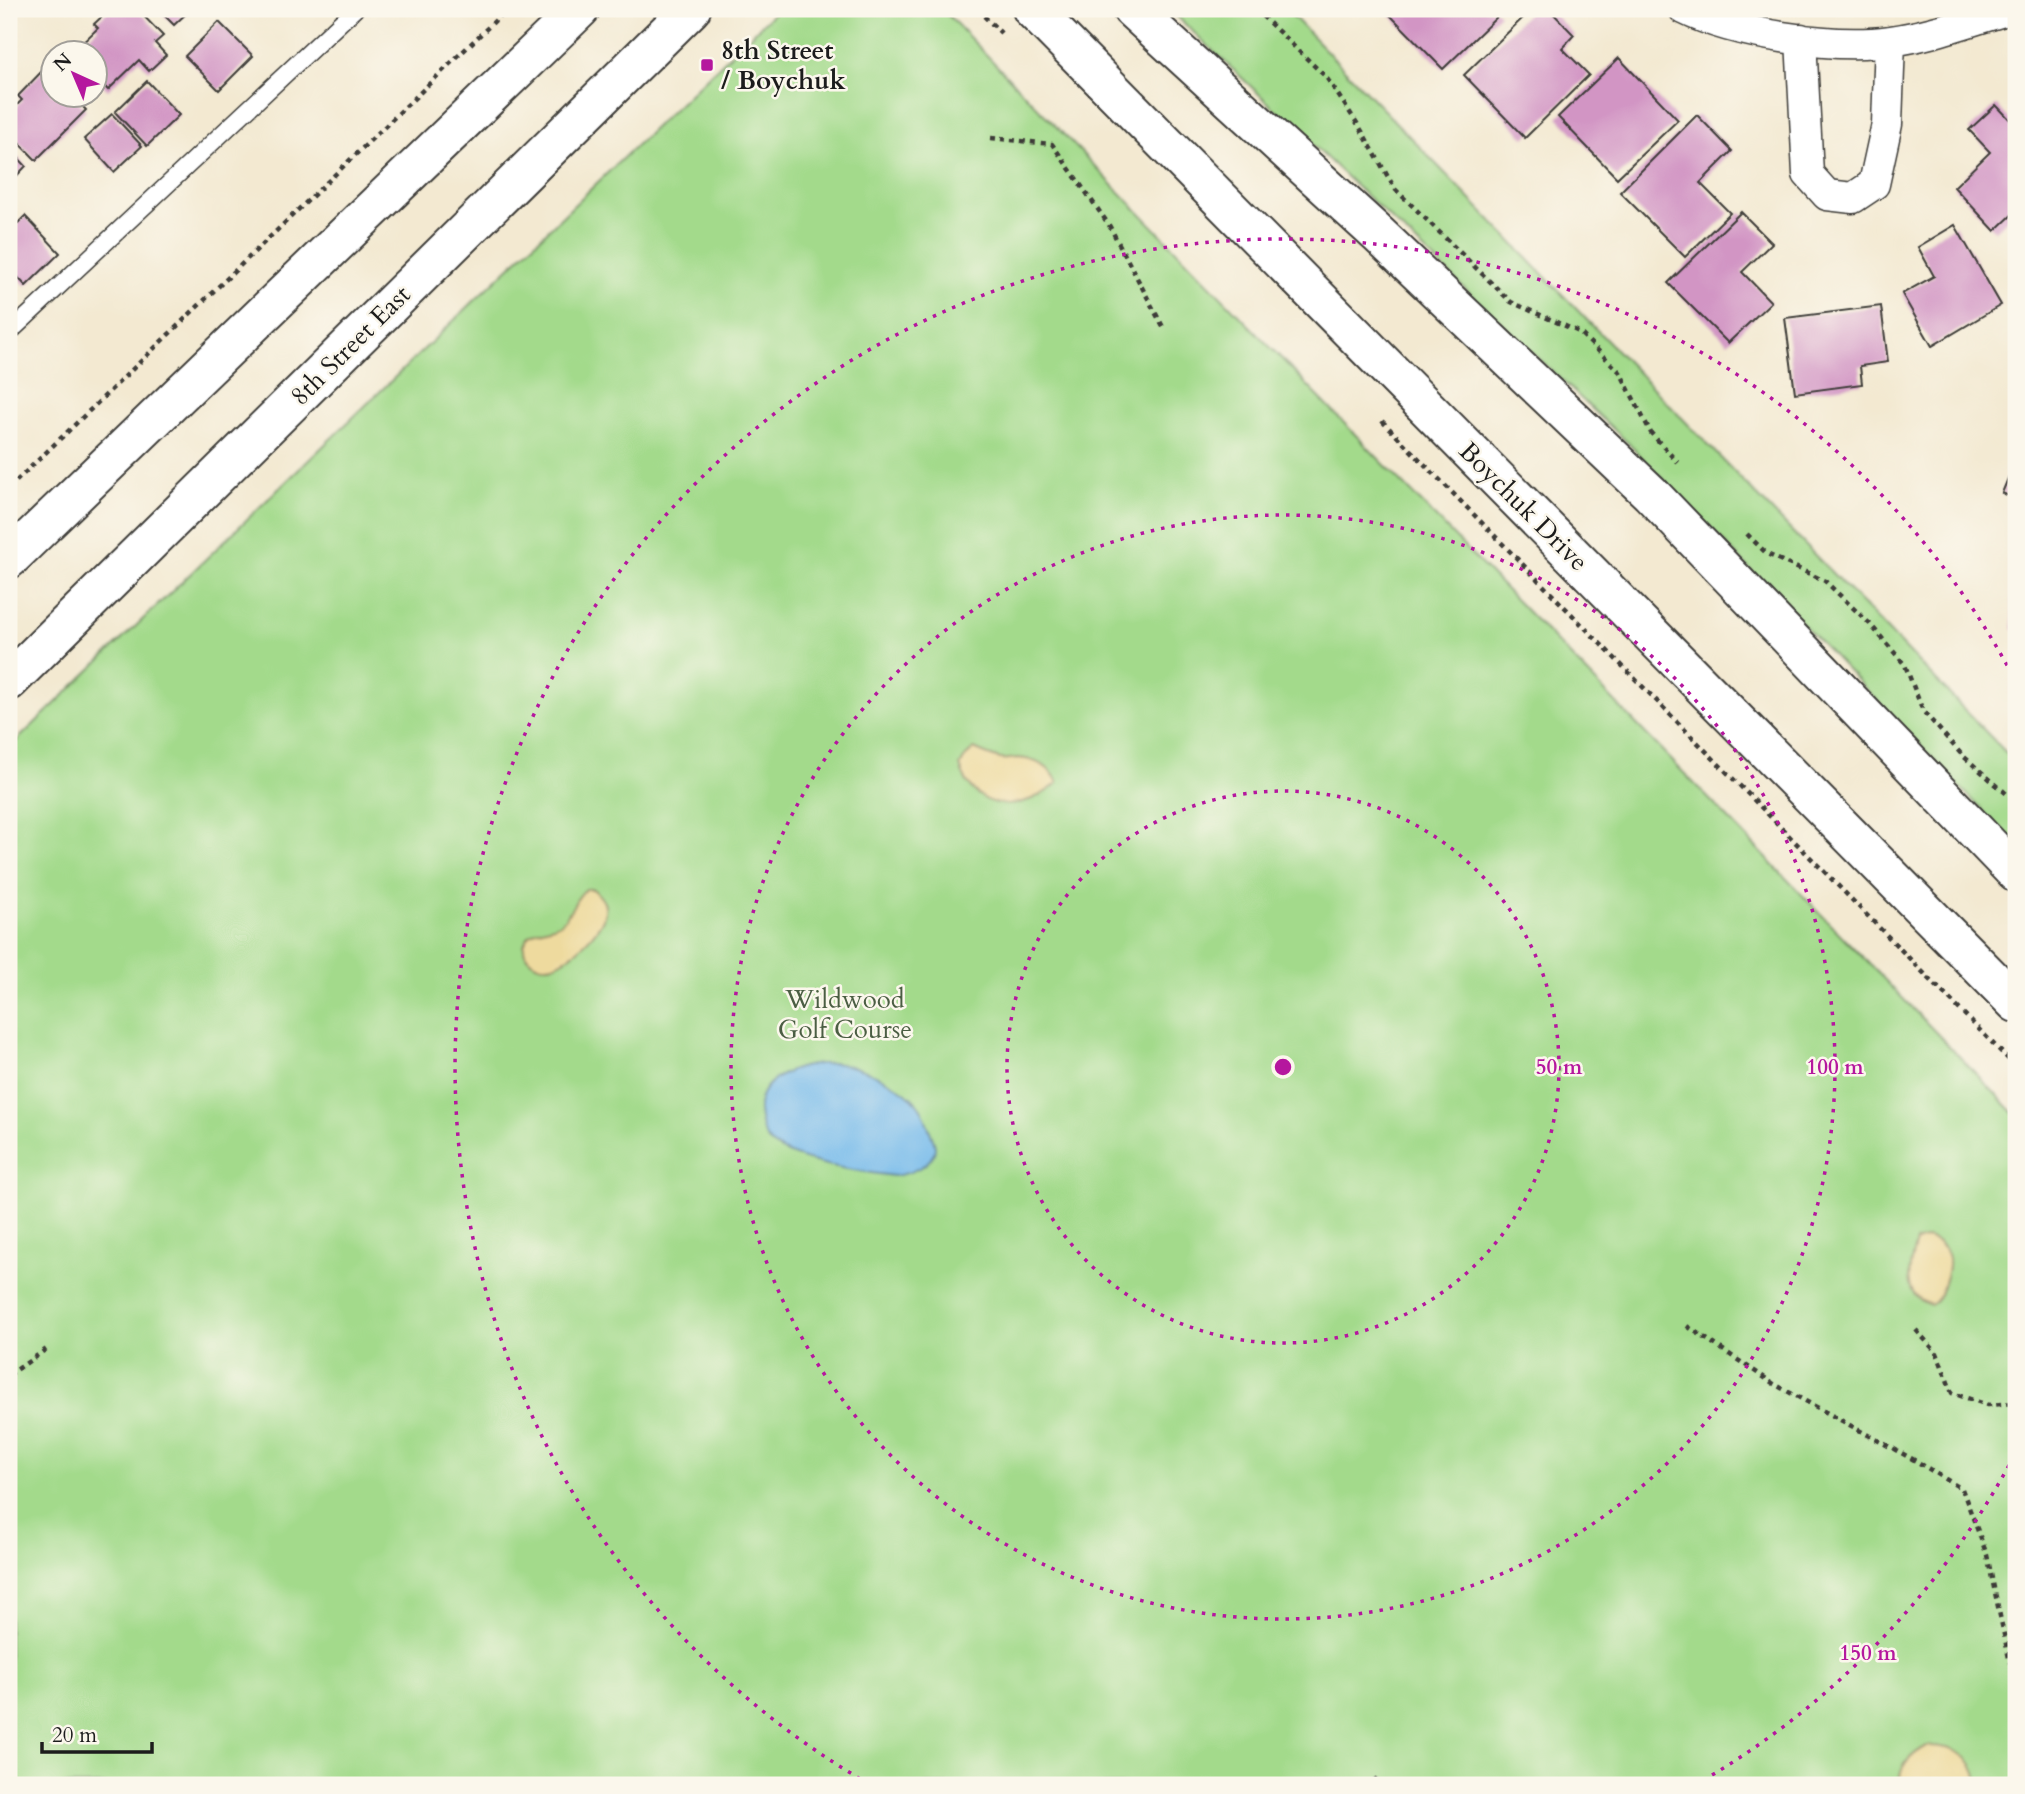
<svg xmlns="http://www.w3.org/2000/svg" width="2025" height="1794" viewBox="0 0 2025 1794" font-family="Cardo,serif">
  <rect width="100%" height="100%" fill="#fbf7ec"/>
  <filter id="ink" filterUnits="userSpaceOnUse"><feTurbulence type="fractalNoise" baseFrequency=".0143" numOctaves="2"/><feDisplacementMap in="SourceGraphic" scale="14" xChannelSelector="R" yChannelSelector="G"/><feConvolveMatrix kernelMatrix="1 2 1 2 8 2 1 2 1" color-interpolation-filters="sRGB"/></filter>
  <filter id="wash" filterUnits="userSpaceOnUse"><feTurbulence type="fractalNoise" baseFrequency=".00686" numOctaves="4" result="noise"/><feDisplacementMap in="SourceGraphic" scale="28" xChannelSelector="R" yChannelSelector="G"/><feGaussianBlur stdDeviation="1.57" result="paint"/><feColorMatrix in="noise" values="0 0 0 0 0 0 0 0 0 0 0 0 0 0 0 0 0 1.4 0 .05"/><feComposite in="paint" operator="in"/></filter>
  <g filter="url(#wash)">
    <rect width="100%" height="100%" fill="#f3e9d1"/>
    <path fill="#a3da8b" stroke="#607b54" stroke-width="2" d="M778 9H942L2016 1115V1785H9V748Z
      M1169 9H1286L2016 763V845L1627 442Z"/>
    <path fill="#eeda9e" stroke="#857b5d" stroke-width="2" d="M974 749C983 753 992 757 1001 759 1007 760 1012 758 1018 758 1035 759 1052 767 1058 783 1024 812 975 815 960 766L966 756Z
      M586 889H593C598 894 604 899 605 906 609 925 570 961 553 965 535 971 513 951 530 935 538 927 551 929 560 923 572 915 573 899 586 889Z
      M1927 1238C1950 1245 1952 1261 1944 1282 1941 1292 1940 1300 1931 1305 1900 1296 1909 1266 1916 1242Z
      M1927 1746C1953 1745 1978 1758 1978 1785H1905L1900 1777C1902 1762 1914 1753 1927 1746Z"/>
    <path fill="#74baeb" stroke="#486b84" stroke-width="2" d="M834 1063C862 1067 891 1079 912 1098 922 1107 924 1114 928 1126 930 1132 934 1140 935 1147 935 1165 908 1174 894 1176 863 1172 794 1163 770 1143 763 1137 762 1128 760 1119 751 1076 801 1064 834 1063Z"/>
    <g id="blocks">
      <path fill="#d295c4" d="M110 9H137L163 36 155 43 166 55 149 71 139 60 108 90 94 76V52H73L98 28 94 24Z
        M158 9H191L174 25Z
        M1392 9H1495L1500 14 1443 69 1388 13Z
        M1532 9H1549L1574 35 1562 48 1589 75 1525 138 1464 75Z
        M219 22 253 56 219 90 185 56Z
        M1619 58 1678 120 1617 178 1558 117Z
        M45 68 52 76V94H71L86 110 36 160 9 132V113L22 100 18 96Z
        M147 81 179 115 147 146 115 112Z
        M1996 105 2016 126V211L1995 231 1954 187 1990 152 1969 130Z
        M112 114 142 146 114 172 84 139Z
        M1697 115 1732 151 1700 183 1730 213 1685 257 1620 192Z
        M9 148 26 166 9 184Z
        M1741 212 1772 243 1742 272 1771 302 1728 343 1668 283Z
        M25 216 60 253 26 286 9 268V232Z
        M1955 225 2001 305 1932 346 1902 294 1934 276 1918 247Z
        M1881 306 1888 362 1860 366 1862 384 1795 393 1785 318Z
        M2016 459V499L2002 493Z
        M2016 550V630H2013L2009 551Z"/>
    </g>
  </g>
  <g filter="url(#ink)">
    <use href="#blocks" fill-opacity="0" stroke="#3c3b37" stroke-width="2"/>
    <g fill="none" stroke-linecap="round" stroke-linejoin="round">
      <g stroke="#3c3b37" stroke-width="19">
        <path id="lane" d="M9 333 355 9"/>
      </g>
      <g stroke="#3c3b37" stroke-width="33">
        <path id="street" d="M1684 9C1734 34 1833 49 1890 41 1930 36 1971 20 2010 9
          M1801 39 1808 174 1827 195 1853 198 1874 184 1887 124 1890 41"/>
      </g>
      <g stroke="#3c3b37" stroke-width="42">
        <path id="secondary" d="M1032 9 2016 1003
          M1132 9 1379 235 1650 493 2016 873
          M9 559 580 9
          M9 681 691 9"/>
      </g>
      <path stroke="#3c3b37" stroke-width="4.5" stroke-dasharray="5 5" stroke-linecap="butt" d="M977 9 1001 33
        M1255 9 1326 77 1359 126 1395 189 1511 302 1579 332 1620 372 1651 433 1678 463
        M991 138 1052 144 1109 225 1163 327
        M1382 421 2016 1067
        M9 488 507 9
        M1747 534 1767 554 1825 581 1870 624 1905 665 1923 711 1962 755 2016 802
        M1687 1326 1774 1384 1916 1461 1962 1489 1987 1555 2010 1663
        M1916 1330 1937 1353 1952 1393 1988 1405 2016 1403
        M9 1375 48 1348
        M1374 1778 1381 1785"/>
      <use href="#lane" stroke="#fff" stroke-width="16"/>
      <use href="#street" stroke="#fff" stroke-width="30"/>
      <use href="#secondary" stroke="#fff" stroke-width="38"/>
    </g>
  </g>
  <g fill="none" stroke="#b5179e" stroke-width="3.5" stroke-dasharray="3.5 7">
    <circle cx="1283" cy="1067" r="276"/>
    <circle cx="1283" cy="1067" r="552"/>
    <path d="M2014 1456A828 828 0 0 1 1697 1784M869 1784A828 828 0 1 1 2014 678"/>
  </g>
  <rect fill="#b5179e" stroke="#fbf7ec" stroke-width="2.5" x="700" y="58" width="14" height="14" rx="3.5"/>
  <g text-anchor="middle" stroke-width="5" stroke-linejoin="round" paint-order="stroke">
    <g font-size="26" font-weight="bold" fill="#1c1c1c" stroke="#fbf7ec" text-anchor="start">
      <text x="721" y="59">8th Street<tspan x="721" dy="30">/ Boychuk</tspan></text>
    </g>
    <g font-size="26" fill="#1c1c1c" stroke="#fbf7ec">
      <text transform="translate(350 345) rotate(-45)" y="9">8th Street East</text>
      <text transform="translate(1524 506) rotate(45)" y="9">Boychuk Drive</text>
    </g>
    <g font-size="26" fill="#4b5e43" stroke="#fbf7ec">
      <text x="845" y="1008">Wildwood<tspan x="845" dy="30">Golf Course</tspan></text>
    </g>
  </g>
  <circle cx="1283" cy="1067" r="10" fill="#b5179e" stroke="#fbf7ec" stroke-width="3.5"/>
  <g font-size="21" text-anchor="middle" font-weight="bold" fill="#b5179e" stroke="#fbf7ec" stroke-width="5" stroke-linejoin="round" paint-order="stroke">
    <text x="1559" y="1074">50 m</text>
    <text x="1835" y="1074">100 m</text>
    <text x="1868" y="1660">150 m</text>
  </g>
  <rect width="2025" height="1794" fill="none" stroke="#fbf7ec" stroke-width="35"/>
  <g transform="translate(74 74) rotate(316)"><circle r="33" fill="#fbf7ec" stroke="#a29f99" stroke-width="2"/>
  <path d="M0-5L12 26L0 18L-12 26Z" fill="#b5179e"/>
  <text y="-10" font-size="19" font-weight="bold" text-anchor="middle" fill="#1c1c1c">N</text>
  </g>
  <path d="M42 1742v10h110v-10" fill="none" stroke="#1c1c1c" stroke-width="3.5"/>
  <text x="52" y="1742" font-size="21" fill="#1c1c1c" stroke="#fbf7ec" stroke-width="5" paint-order="stroke">20 m</text>
</svg>
